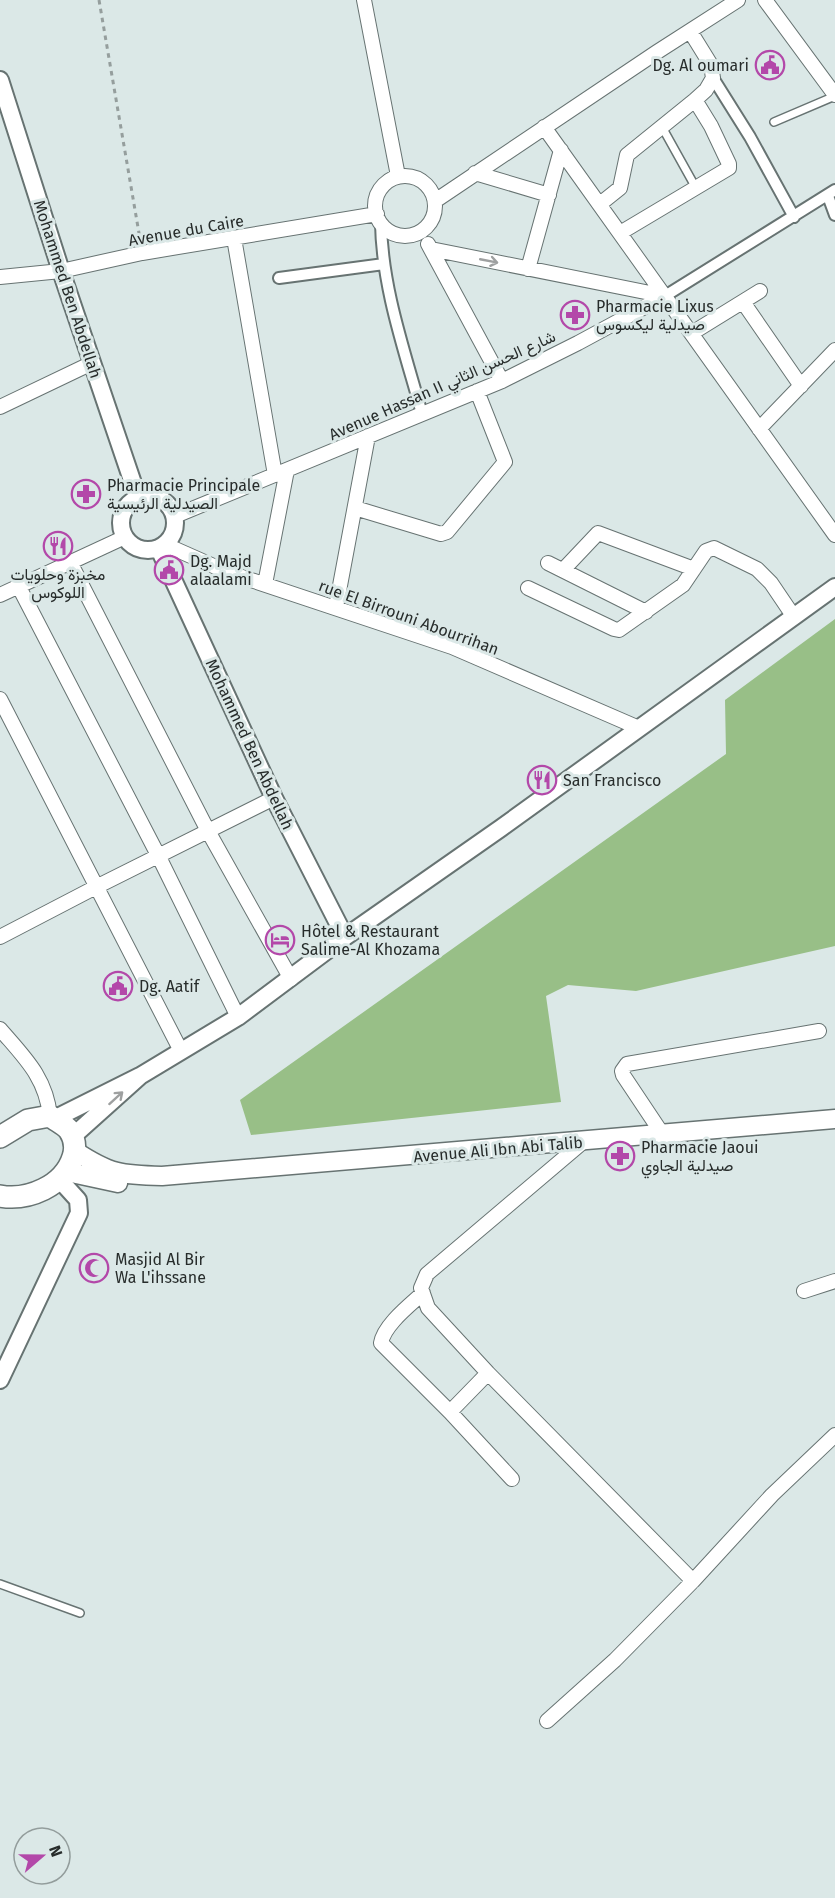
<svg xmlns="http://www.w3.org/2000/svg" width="835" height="1898" viewBox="0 0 835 1898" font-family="'Fira Sans',Vazirmatn,sans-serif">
  <rect width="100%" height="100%" fill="#dbe8e7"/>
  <path fill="#98bf87" d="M835 619V946L636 991 568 985 546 996 561 1102 251 1135 240 1100 726 754 725 700Z"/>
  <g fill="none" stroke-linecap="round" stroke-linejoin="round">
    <g stroke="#677372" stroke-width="10">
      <path id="service" d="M774 122 835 96
        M662 127 696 188
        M0 1584 80 1613"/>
    </g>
    <g stroke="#677372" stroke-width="14">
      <path id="pedestrian" d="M713 78 750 137 794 217
        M828 196 835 215
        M381 223C382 288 405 352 422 414
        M279 278 384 264
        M665 296 835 190"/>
    </g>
    <g stroke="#677372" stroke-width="16">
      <path id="minor" d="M364 0 398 176
        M765 0 835 95
        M544 127 835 535
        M475 173 549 195
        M375 206a30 30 0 1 1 60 0a30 30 0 1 1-60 0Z
        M435 201 657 52 738 0
        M600 204 620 188 627 155 695 100 706 90 713 78 711 65 690 31
        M620 233 729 168V164L711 126 695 100
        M234 238 275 475
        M428 244 502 381
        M431 249 665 296
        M528 269 561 150
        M0 277 61 271 142 253 377 214
        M743 302 801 386
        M692 333 760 291
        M0 407 92 363
        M759 429 835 350
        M355 508 441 534 447 532 505 462 477 391
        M175 516 502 381 578 343 665 296
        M166 545 227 572 452 647 639 728
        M70 562 208 831 291 979
        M548 563 646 612
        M563 570 598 533 694 569
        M265 584 287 470
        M19 587 159 857 238 1017
        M528 588 614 629 619 630 683 585 706 551 714 548 757 569 771 583 794 617
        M0 595 125 537
        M336 607 368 436
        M0 699 181 1051
        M0 937 96 887 274 798
        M0 1029C24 1057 46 1077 50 1116
        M663 1135 623 1075 622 1071 627 1064 819 1031
        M583 1142 427 1274 421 1288 428 1308 488 1373 693 1581
        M804 1291 835 1281
        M423 1293C410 1305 384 1325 381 1343L450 1412 512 1479
        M450 1412 488 1373
        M547 1721 615 1660 693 1581 772 1495 835 1435"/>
    </g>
    <g stroke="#677372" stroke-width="20">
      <path id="tertiary" d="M0 80 61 271 138 498
        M121 523a27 27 0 1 1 54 0a27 27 0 1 1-54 0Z
        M159 549 274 798 345 937
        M140 1076 238 1017 345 937 501 828 835 587
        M54 1119 140 1076 72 1137
        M0 1380 79 1213 78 1200 59 1179"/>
    </g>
    <g stroke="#677372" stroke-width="21">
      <path id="secondary" d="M75 1151C110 1174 121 1175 162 1176L835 1119
        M67 1172 118 1183"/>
    </g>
    <g stroke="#677372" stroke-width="24">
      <path id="trunk" d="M0 1137 28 1120 50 1116C56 1121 64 1124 69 1130 75 1139 76 1148 73 1157 64 1186 28 1201 0 1196"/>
    </g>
    <path stroke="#959e9d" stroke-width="3" stroke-dasharray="4.5 4.5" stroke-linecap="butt" d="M99 0 140 239"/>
    <use href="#service" stroke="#fff" stroke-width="7"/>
    <use href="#pedestrian" stroke="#fff" stroke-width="10"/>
    <use href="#minor" stroke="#fff" stroke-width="14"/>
    <use href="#tertiary" stroke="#fff" stroke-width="16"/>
    <use href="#secondary" stroke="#fff" stroke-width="18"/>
    <use href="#trunk" stroke="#fff" stroke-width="21"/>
  </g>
  <defs><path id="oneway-shaft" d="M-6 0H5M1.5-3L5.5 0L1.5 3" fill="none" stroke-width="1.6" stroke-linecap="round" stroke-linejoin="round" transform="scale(1.5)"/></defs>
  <g stroke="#9ea0a0">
    <use href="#oneway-shaft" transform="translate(489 261) rotate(11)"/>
    <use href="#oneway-shaft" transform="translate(116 1098) rotate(-42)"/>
  </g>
  <defs>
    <g id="civic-ring" transform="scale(1.5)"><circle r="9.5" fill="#dbe8e7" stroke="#b348a9" stroke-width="1.5"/><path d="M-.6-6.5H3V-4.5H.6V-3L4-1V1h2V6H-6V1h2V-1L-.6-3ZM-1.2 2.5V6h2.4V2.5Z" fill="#b348a9"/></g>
    <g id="pharmacy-ring" transform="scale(1.5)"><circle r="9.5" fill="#dbe8e7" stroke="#b348a9" stroke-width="1.5"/><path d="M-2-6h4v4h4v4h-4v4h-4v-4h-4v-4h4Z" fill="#b348a9"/></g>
    <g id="restaurant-ring" transform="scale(1.5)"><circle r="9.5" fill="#dbe8e7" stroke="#b348a9" stroke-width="1.5"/><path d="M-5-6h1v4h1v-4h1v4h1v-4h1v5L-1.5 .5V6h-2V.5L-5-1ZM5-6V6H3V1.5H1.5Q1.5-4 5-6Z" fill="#b348a9"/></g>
    <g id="hotel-ring" transform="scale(1.5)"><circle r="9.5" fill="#dbe8e7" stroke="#b348a9" stroke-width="1.5"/><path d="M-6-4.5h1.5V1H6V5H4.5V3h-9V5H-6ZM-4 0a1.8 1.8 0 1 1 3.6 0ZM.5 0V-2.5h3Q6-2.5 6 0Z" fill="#b348a9"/></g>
    <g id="mosque-ring" transform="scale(1.5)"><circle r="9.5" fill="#dbe8e7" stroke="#b348a9" stroke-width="1.5"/><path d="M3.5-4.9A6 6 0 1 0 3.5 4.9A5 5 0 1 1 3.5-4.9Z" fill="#b348a9"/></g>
  </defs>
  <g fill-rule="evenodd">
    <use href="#civic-ring" x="770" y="65"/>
    <use href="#pharmacy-ring" x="575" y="315"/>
    <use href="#pharmacy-ring" x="86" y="494"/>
    <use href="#restaurant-ring" x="58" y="546"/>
    <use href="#civic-ring" x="169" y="570"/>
    <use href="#restaurant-ring" x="542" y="780"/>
    <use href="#hotel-ring" x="280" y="940"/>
    <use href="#civic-ring" x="118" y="986"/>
    <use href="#pharmacy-ring" x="620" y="1156"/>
    <use href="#mosque-ring" x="94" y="1268"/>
  </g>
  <g text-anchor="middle" stroke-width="6" stroke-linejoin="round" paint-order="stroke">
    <g font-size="16" fill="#272c2b" stroke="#dbe8e7" text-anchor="start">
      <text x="749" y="71" text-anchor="end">Dg. Al oumari</text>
      <text x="596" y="312">Pharmacie Lixus<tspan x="596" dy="18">صيدلية ليكسوس</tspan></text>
      <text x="107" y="491">Pharmacie Principale<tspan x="107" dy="18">الصيدلية الرئيسية</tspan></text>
      <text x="190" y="567">Dg. Majd<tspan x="190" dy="18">alaalami</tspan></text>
      <text x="58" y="580" text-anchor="middle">مخبزة وحلويات<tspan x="58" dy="18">اللوكوس</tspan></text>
      <text x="563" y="786">San Francisco</text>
      <text x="301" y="937">Hôtel &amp; Restaurant<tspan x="301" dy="18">Salime-Al Khozama</tspan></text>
      <text x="139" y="992">Dg. Aatif</text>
      <text x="641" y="1153">Pharmacie Jaoui<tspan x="641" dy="18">صيدلية الجاوي</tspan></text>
      <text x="115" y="1265">Masjid Al Bir<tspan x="115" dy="18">Wa L'ihssane</tspan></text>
    </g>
    <g font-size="16" fill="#272c2b" stroke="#dbe8e7">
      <text transform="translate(186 230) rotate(-10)" y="6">Avenue du Caire</text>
      <text transform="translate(68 289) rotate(72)" y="6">Mohammed Ben Abdellah</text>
      <text transform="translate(442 385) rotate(-24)" y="6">Avenue Hassan II شارع الحسن الثاني</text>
      <text transform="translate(409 617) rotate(20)" y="6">rue El Birrouni Abourrihan</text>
      <text transform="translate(250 744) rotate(65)" y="6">Mohammed Ben Abdellah</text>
      <text transform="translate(498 1149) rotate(-5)" y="6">Avenue Ali Ibn Abi Talib</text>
    </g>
  </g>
  <g transform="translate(42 1856) rotate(70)"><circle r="28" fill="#dbe8e7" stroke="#939d9c" stroke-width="1.5"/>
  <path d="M0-4.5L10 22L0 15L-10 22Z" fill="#b348a9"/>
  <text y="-9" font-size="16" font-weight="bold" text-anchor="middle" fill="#272c2b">N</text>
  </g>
</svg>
